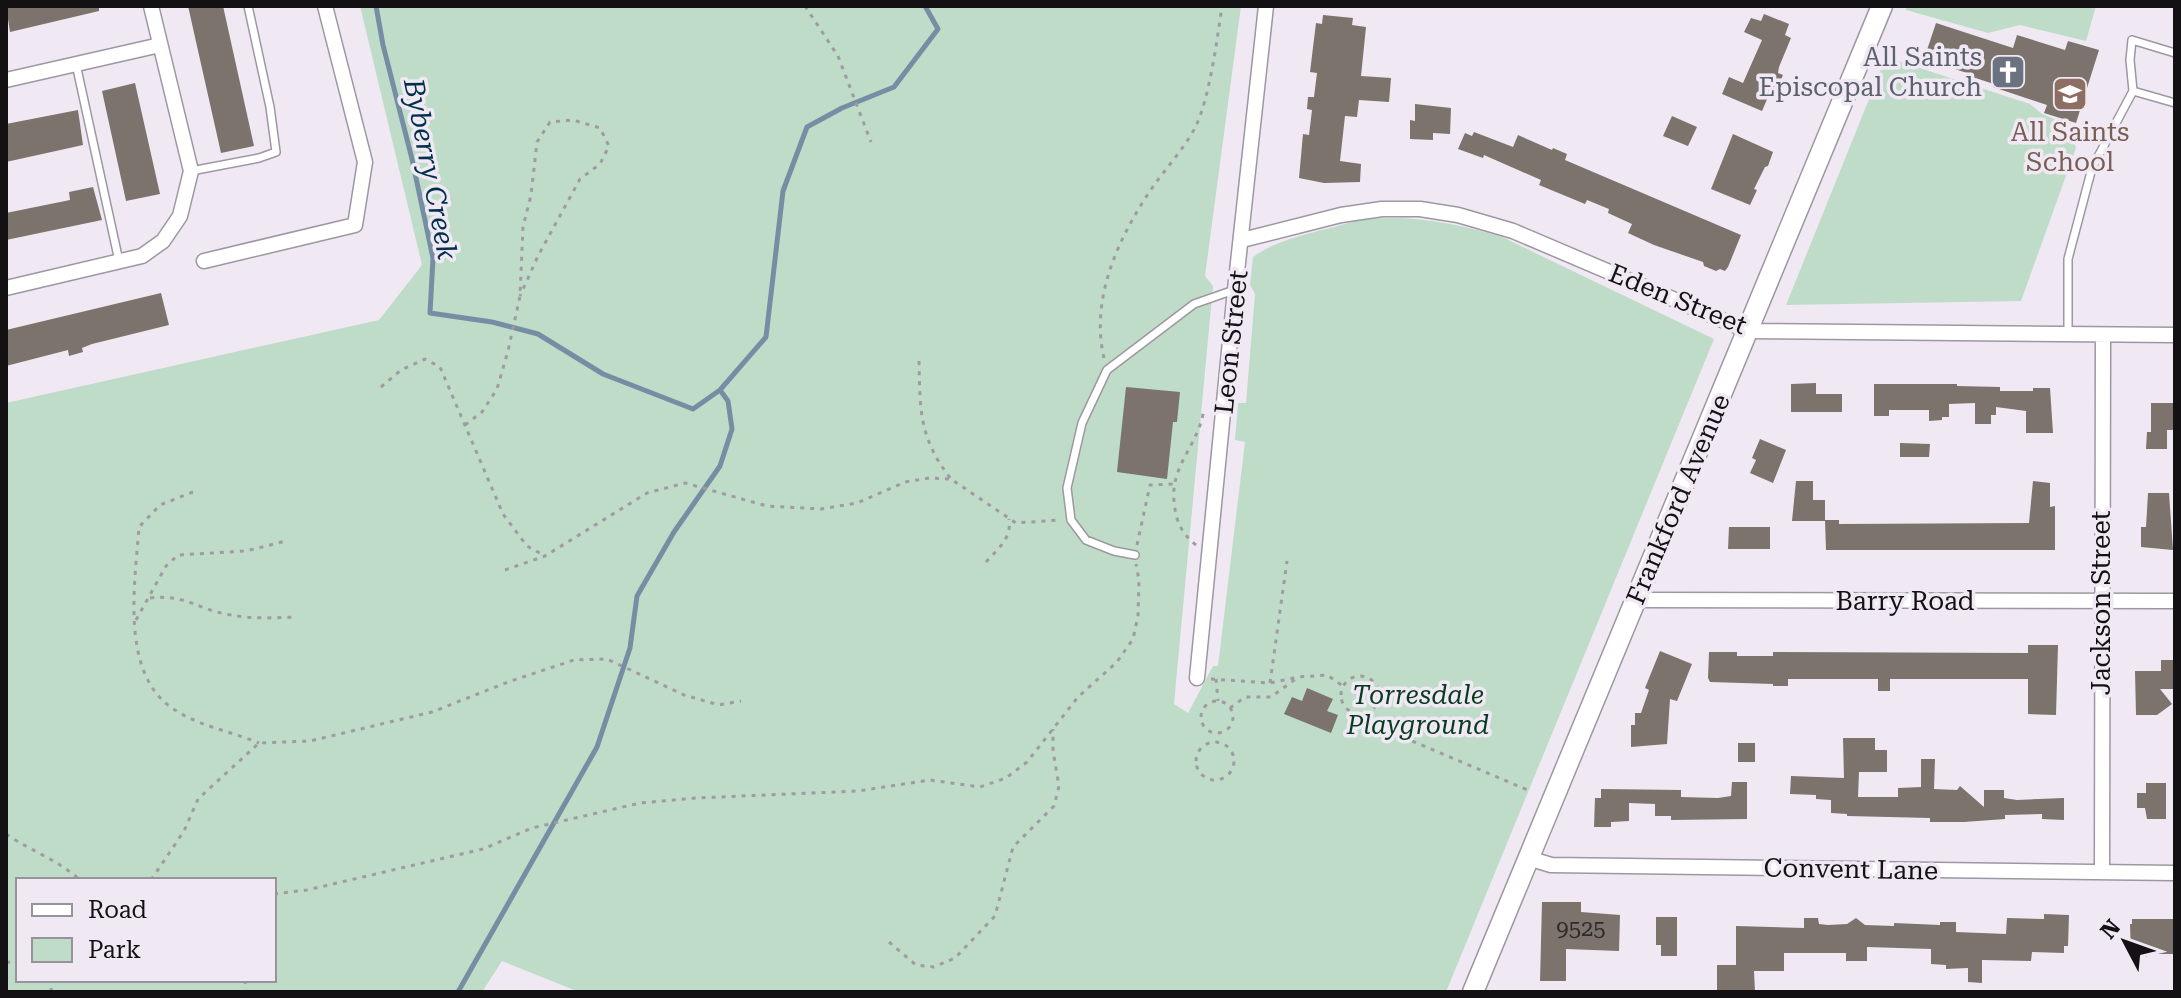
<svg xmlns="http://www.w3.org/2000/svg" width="2181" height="998" viewBox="0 0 2181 998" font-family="'Roboto Serif',serif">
  <rect width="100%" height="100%" fill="#f0e9f4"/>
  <path fill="#bfdcc8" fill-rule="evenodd" d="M360 6H1241L1205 276 1213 286 1174 704 1188 713 1213 666H1218L1245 442 1235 440 1238 403H1246L1255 294 1250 285 1253 257C1274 242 1297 237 1321 230 1337 227 1353 220 1369 219 1415 215 1459 224 1502 237L1714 339 1446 992H579L502 961 482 992H6V403L379 320 422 265ZM18 880H274V980H18Z
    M1907 6H2096L2086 41 2020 25 1988 33 1906 10Z
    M1886 57 2030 104 2042 114 2068 125 2076 148 2021 301 1786 305Z"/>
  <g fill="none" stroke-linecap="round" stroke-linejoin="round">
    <path stroke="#758ea4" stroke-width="5" d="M376 6 383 45 412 159 433 258 430 313 492 322 538 334 603 374 693 409 720 390 766 337 783 191 807 127 842 108 894 87 938 29 925 6
      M458 992 597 747 630 648 637 596 674 532 720 466 732 429 728 401 720 390"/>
  </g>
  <path fill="#7b736c" d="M6 6H99V11L10 32Z
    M188 6H223L254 146 221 153Z
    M1764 14 1789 24 1785 35 1791 38 1779 67 1778 73 1783 75 1775 92 1771 90 1762 111 1722 94 1729 77 1743 83 1762 40 1744 32 1751 18 1761 21Z
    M1323 15 1353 18 1352 25 1366 27 1361 76 1391 78 1389 102 1359 100 1357 117 1345 116 1340 161 1361 164 1360 182 1324 183 1299 178 1303 134 1309 135 1312 110 1307 109 1308 97H1314L1317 73 1310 72 1316 23 1322 24Z
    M1936 23 2013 48 2017 35 2065 50 2068 41 2099 50 2076 123 2044 113 2047 105 1993 87 1994 84 1969 76 1970 74 1924 59Z
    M135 83 160 194 126 201 102 91Z
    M1415 104 1451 108 1450 134 1433 133V140L1410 139V120L1415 121Z
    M78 110 83 145 6 162V124Z
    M1672 116 1697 127 1688 146 1663 136Z
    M1474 132 1513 147 1518 135 1552 150 1553 148 1567 154 1565 160 1741 235 1728 267 1725 271 1720 269 1716 271 1704 266 1703 262 1654 245 1628 233 1632 224 1608 213 1609 209 1587 200 1585 204 1539 185 1541 180 1484 155 1483 158 1458 149 1465 133 1472 136Z
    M1733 134 1773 152 1768 166 1765 167 1754 189 1757 190 1750 205 1711 189Z
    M93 187 102 220 6 240V213L70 200 69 192Z
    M161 293 169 325 92 344 82 348 83 352 69 356 68 350 6 366V330Z
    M1816 383V394H1842V412H1791V384Z
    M1874 384H1957V386L2000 387V391H2033V388H2050L2053 433H2026V411L1996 407V415H1991V424H1975V403L1949 404V417H1942V420L1929 421V410H1889V416H1874Z
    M1126 387 1180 392 1177 422H1173L1167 479 1117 472Z
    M2151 403H2175V430H2167V449H2146L2147 432H2151Z
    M1760 439 1786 450 1773 483 1750 473 1756 460 1752 458Z
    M1900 443 1930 444 1929 457H1900Z
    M1796 481H1813V500H1825V521H1792Z
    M2033 481 2050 483V507L2055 506V550H1826L1825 520H1839V524L2029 523Z
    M2148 493H2169L2173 550 2141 547V527H2146Z
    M1729 527H1770V549H1728Z
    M2028 645H2058L2056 715 2028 714V679H1890V691H1878V679H1788V686H1773V684L1710 682 1708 678 1709 652H1737V656H1773V652L2028 653Z
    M1660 651 1692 664 1677 701 1670 699 1667 744 1631 747V725H1635V713H1641L1649 690 1645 688Z
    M2161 660H2175V689H2160L2172 704 2157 715H2136L2135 671H2161Z
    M1307 688 1333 699 1327 711 1338 715 1331 733 1284 714 1292 697 1302 701Z
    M1843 738H1875V750H1887V772H1859L1858 797H1898V788L1921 787V759H1935L1934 789 1957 790 1960 786 1984 807V790H2004V798L2017 800 2064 798V820L2042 819V814L2005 815V819L1964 822H1930V818L1847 816V814L1831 813V800L1816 799V795L1790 794 1791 776 1844 778Z
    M1738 743H1755V762H1738Z
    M1732 782H1747V819L1671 820V816H1655V804L1629 803V821L1611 822V827H1594L1595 798H1601V789L1681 790V797L1718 798 1731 796Z
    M2146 783H2166V819H2147L2145 808H2137V793H2146Z
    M1542 902H1581V912L1620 915 1619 951 1566 949V981H1540Z
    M2044 914 2069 915 2068 946H2064V953L2032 952 2031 961 1982 960V983L1968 982V968L1946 969V965L1931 964V949L1867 947V961H1846V953H1784V971H1754L1755 992H1717V965H1736V926L1804 928V918H1818L1819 924 1828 925 1847 924 1856 918 1865 925 1894 926V923L1940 925V922H1956V932L2006 934 2007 918 2044 919Z
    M1656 917H1677V956H1661V945H1656Z
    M2132 919H2175V954H2147V957H2131L2130 924H2132Z"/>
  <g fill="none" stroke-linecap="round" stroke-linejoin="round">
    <g stroke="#9e97a1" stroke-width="10">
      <path id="service" d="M76 64 119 261
        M2133 91 2175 103
        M191 171 259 158 276 152 270 107 248 6
        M2068 334V259L2092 168 2133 91 2130 60 2132 40 2175 53
        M1135 555 1114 551 1086 540 1071 520 1067 488 1082 423 1107 370 1194 304 1234 290"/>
    </g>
    <g stroke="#9e97a1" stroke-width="17">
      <path id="minor" d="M6 80 160 45
        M1242 240 1341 215 1382 209H1420L1458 215 1513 231 1748 331 2175 335
        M204 261 355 225 365 162 325 6
        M6 288 142 256 163 241 180 216 191 171 151 6
        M1635 600 2175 601
        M1197 678 1235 290 1266 6
        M1528 858 1551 865 2175 873
        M2102 871 2103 335"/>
    </g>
    <g stroke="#9e97a1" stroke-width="23">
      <path id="primary" d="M1473 992 1882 6"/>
    </g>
    <path stroke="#a09ba3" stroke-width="3" stroke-dasharray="4 6" stroke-linecap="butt" d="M805 6 838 56 871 142
      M1104 358C1090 299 1118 239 1150 191 1165 169 1184 149 1196 126 1210 95 1217 40 1222 6
      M919 361C920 411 919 438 951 479
      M381 387 401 370 425 359 440 367 503 514 527 546 545 556
      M465 425 482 412 497 389 508 351 520 296 523 227 531 195 537 142 550 122 573 120 600 128 609 146 600 164 580 179 538 256 520 296
      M193 492 160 505 139 527C135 583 120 672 172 708 198 726 230 731 259 743
      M1137 545 1150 485 1173 484
      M1196 545C1184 536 1177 524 1175 509 1167 465 1199 448 1204 408
      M986 562C998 549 1012 538 1009 519
      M505 570 545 556 647 493 685 483 767 506 821 509 857 503 905 482 929 478 951 479 1016 523 1059 520
      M150 598C187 594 198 610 231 615 252 619 274 618 295 617
      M136 620 166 566 178 555 246 551 286 541
      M1341 695a19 19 0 1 1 38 0a19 19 0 1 1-38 0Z
      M1211 679 1270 683 1298 677 1327 675 1343 686
      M1216 679 1218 701
      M1270 683 1287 561
      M1201 717a16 16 0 1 1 32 0a16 16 0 1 1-32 0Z
      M1230 708 1245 697H1271L1297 678
      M1360 714 1365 721 1530 791
      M1196 761a19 19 0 1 1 38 0a19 19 0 1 1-38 0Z
      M6 834C31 851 58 860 80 880
      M151 880 184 831 198 799 259 743 310 741 432 712 508 682 574 660 607 659 684 695 719 705 741 701
      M274 894 307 890 483 849 532 828 640 803 696 798 858 791 930 780 980 787 1006 778 1027 762 1078 697 1117 662 1133 639 1138 616 1139 580 1136 564
      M889 942 916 965 934 967 955 958 995 916 1013 847 1054 806 1059 786 1053 751V729
      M6 962 18 963
      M103 980H145
      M245 980 246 992
      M51 992 52 980"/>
    <use href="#service" stroke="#fff" stroke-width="7"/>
    <use href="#minor" stroke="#fff" stroke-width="14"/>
    <use href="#primary" stroke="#fff" stroke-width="20"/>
  </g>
  <defs>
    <g id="church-square" transform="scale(1.8)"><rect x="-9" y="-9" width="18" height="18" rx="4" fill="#6b7280" stroke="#f0e9f4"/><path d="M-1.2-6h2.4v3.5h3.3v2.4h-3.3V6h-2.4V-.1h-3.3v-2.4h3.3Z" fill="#fff"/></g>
    <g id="school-square" transform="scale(1.8)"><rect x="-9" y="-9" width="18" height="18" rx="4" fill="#8d6e63" stroke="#f0e9f4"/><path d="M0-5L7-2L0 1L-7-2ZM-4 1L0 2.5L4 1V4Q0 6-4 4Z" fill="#fff"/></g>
  </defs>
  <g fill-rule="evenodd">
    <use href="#church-square" x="2008" y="72"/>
    <use href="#school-square" x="2070" y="94"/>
  </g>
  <g text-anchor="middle" stroke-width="7" stroke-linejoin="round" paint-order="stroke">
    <g font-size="22" fill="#2d2a2a">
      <text x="1581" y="936">9525</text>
    </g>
    <g font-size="26" fill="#5b616d" stroke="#f0e9f4" text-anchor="end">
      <text x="1982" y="66">All Saints<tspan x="1982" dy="30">Episcopal Church</tspan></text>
    </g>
    <g font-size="26" fill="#785e54" stroke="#f0e9f4">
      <text x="2070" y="141">All Saints<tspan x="2070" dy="30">School</tspan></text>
    </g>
    <g font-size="26" fill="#131114" stroke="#f0e9f4">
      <text transform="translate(1678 299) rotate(22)" y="9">Eden Street</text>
      <text transform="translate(1231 342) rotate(-84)" y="9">Leon Street</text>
      <text transform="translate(1678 499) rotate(-67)" y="9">Frankford Avenue</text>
      <text x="1905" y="610">Barry Road</text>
      <text transform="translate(2101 603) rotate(-90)" y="9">Jackson Street</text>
      <text transform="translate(1851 869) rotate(1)" y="9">Convent Lane</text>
    </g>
    <g font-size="26" font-style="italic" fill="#093b21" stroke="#f0e9f4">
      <text x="1418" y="704">Torresdale<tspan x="1418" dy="30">Playground</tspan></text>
    </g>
    <g font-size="28" font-style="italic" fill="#00304c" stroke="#f0e9f4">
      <text transform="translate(431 169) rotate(79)" y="10">Byberry Creek</text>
    </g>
  </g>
  <rect width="2181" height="998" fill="none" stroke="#131114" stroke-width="16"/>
  <rect x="16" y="878" width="260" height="104" fill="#f0e9f4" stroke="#98939a" stroke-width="2"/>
  <rect x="32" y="904" width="40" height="12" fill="#ffffff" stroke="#98939a" stroke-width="2"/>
  <text x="88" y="918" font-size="24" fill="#131114">Road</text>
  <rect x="32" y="938" width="40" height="24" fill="#bfdcc8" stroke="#98939a" stroke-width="2"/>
  <text x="88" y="958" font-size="24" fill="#131114">Park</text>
  <g transform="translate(2125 942) rotate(311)" stroke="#f0e9f4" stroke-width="6" paint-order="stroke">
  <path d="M0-6L14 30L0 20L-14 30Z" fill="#131114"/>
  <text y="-12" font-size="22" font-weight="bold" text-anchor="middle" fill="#131114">N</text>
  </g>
</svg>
